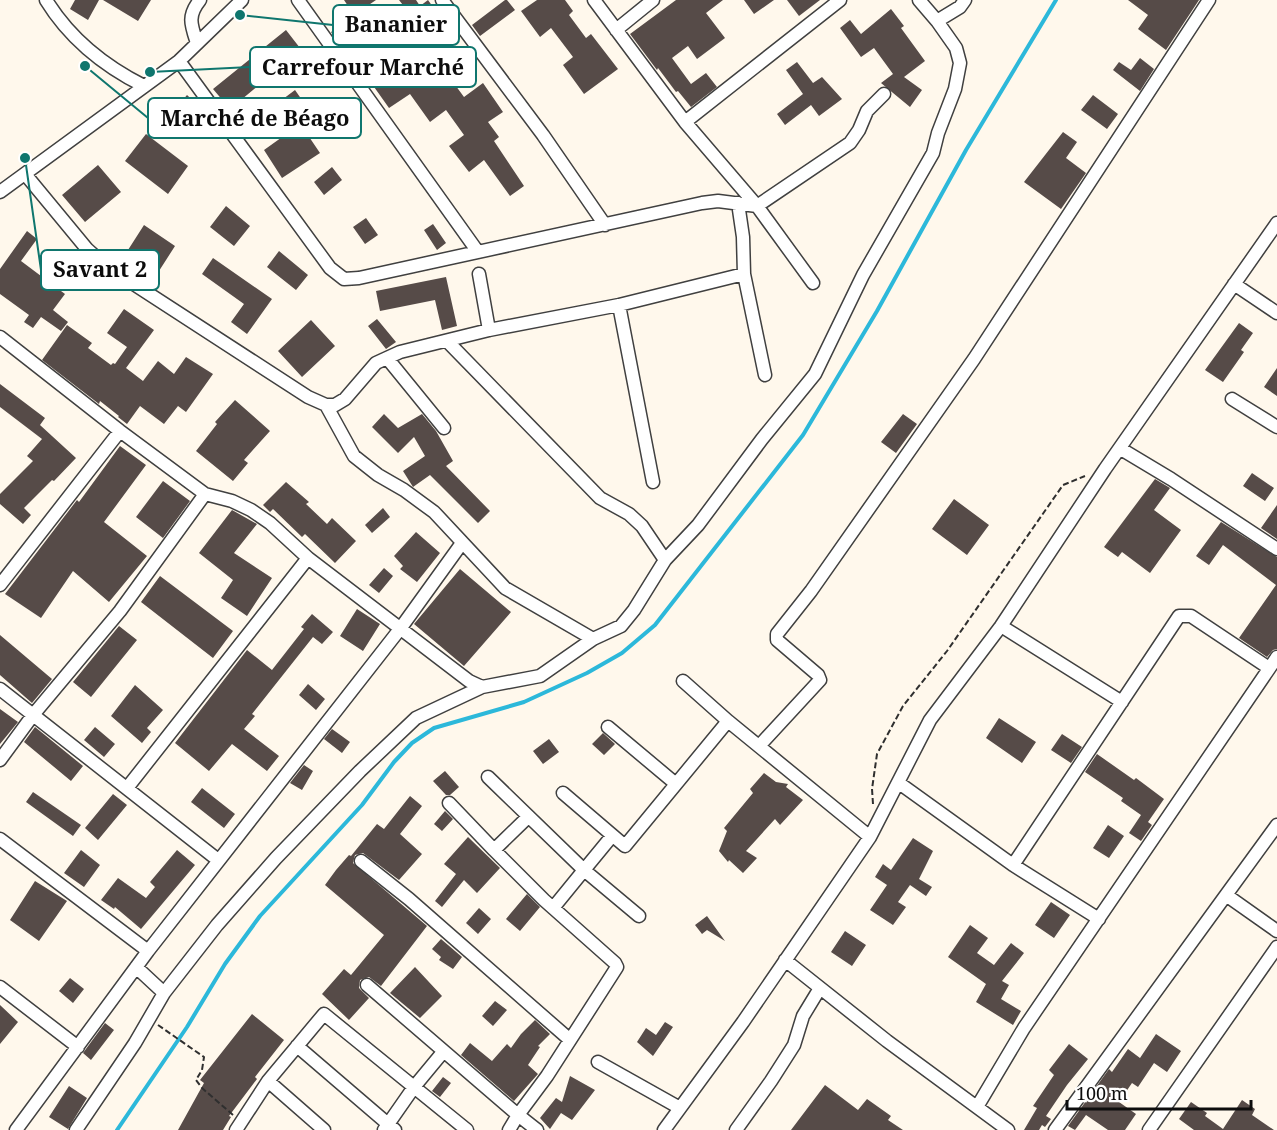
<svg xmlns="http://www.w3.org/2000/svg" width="1277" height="1130" viewBox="0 0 1277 1130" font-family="'Noto Serif',serif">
  <rect width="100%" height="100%" fill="#fff8ec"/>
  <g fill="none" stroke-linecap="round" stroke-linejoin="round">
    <path stroke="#2cb8da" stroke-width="4" d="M117 1130 187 1027 225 964 260 916 362 805 394 762 412 743 434 728 524 702 587 673 622 653 655 625 803 435 877 311 966 150 1056 0"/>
  </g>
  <path fill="#564b48" d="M75 0H99L88 20 70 9Z
    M103 0H151L138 21Z
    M344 0H376L354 15Z
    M399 0H416L420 6 428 0 443 21 417 41 445 81 450 78 464 97 483 83 503 112 488 122 499 137 494 141 524 186 510 196 484 160 469 172 449 146 464 135 446 110 430 122 410 94 389 108 367 77 365 79 331 32 353 18 372 45 410 14Z
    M505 0H507L515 10 480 36 472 25Z
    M537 0H565L573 11 569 15 586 38 591 34 618 69 584 94 563 65 573 57 551 28 540 37 521 11Z
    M676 0H723L706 13 725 38 697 59 688 46 672 58 691 84 706 73 717 87 691 107 678 91 676 92 658 68 657 70 630 34Z
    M744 0H774L754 14Z
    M787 0H820L799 16Z
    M1128 0H1199L1166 50 1138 29 1148 15Z
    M891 9 904 26 901 28 925 61 904 77 922 90 910 107 881 83 893 74 874 48 861 57 840 28 850 20 861 34Z
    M286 30 307 57 268 87 264 81 230 109 213 89Z
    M1140 58 1154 69 1140 91 1113 70 1119 62 1131 70Z
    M797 62 813 83 822 77 842 99 819 116 811 105 785 125 777 114 803 94 786 70Z
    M295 90 309 110 297 119 283 99Z
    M187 95 208 115 198 127 176 108Z
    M1093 95 1118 114 1107 129 1081 110Z
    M299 122 320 153 282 178 264 150 292 130 291 128Z
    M1063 132 1077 142 1066 158 1086 173 1061 209 1024 182Z
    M146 134 188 166 168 194 125 161Z
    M98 165 121 192 85 222 62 195Z
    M332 167 342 180 324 195 314 182Z
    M226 206 250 226 234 246 210 227Z
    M366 218 378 235 365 244 353 227Z
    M433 224 446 243 437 250 424 230Z
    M144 225 175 246 159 271 128 250Z
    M27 231 37 239 21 261 65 294 53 310 68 322 61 331 41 317 33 328 24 322 29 315 0 294V269Z
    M279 251 308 275 296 290 267 267Z
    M213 258 272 299 247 334 231 322 244 304 202 274Z
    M446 277 457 326 442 330 435 300 380 311 376 291Z
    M124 309 154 330 126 368 143 381 158 361 174 374 186 357 213 374 186 412 178 406 164 424 140 406 127 424 118 417 119 416 100 401 99 404 42 360 67 325 92 343 88 348 111 365 113 363 115 364 127 347 107 333Z
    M377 319 396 342 386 349 368 326Z
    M311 320 335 346 302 377 278 351Z
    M1239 323 1253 333 1241 350 1244 352 1223 382 1205 370Z
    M1277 368V396L1264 387Z
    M0 384 45 418 40 425 76 458 54 481 52 480 24 508 31 515 23 524 0 504V494L33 461 27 456 42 439 0 407Z
    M235 400 270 431 244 460 248 463 233 481 196 451 217 424 215 422Z
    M384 414 398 428 422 414 436 431 453 461 446 466 490 511 478 523 430 475 413 487 403 471 425 456 414 437 398 453 372 427Z
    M903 414 917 424 896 453 881 442Z
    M120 446 146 465 104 522 147 556 109 602 73 571 41 618 5 594 77 500 79 502Z
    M1252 473 1274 488 1265 501 1243 486Z
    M1155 479 1170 488 1154 510 1181 530 1150 573 1122 552 1118 557 1104 547Z
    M163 481 190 501 163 538 136 517Z
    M286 482 309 502 306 504 327 524 332 518 356 541 335 563 305 534 302 537 273 509 270 512 263 505Z
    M954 499 989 525 967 555 932 529Z
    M1277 505V539L1261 528Z
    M383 508 390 517 372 533 365 525Z
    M232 510 257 524 234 553 272 578 247 616 221 598 233 580 199 553Z
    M1221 522 1277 557V649L1273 650 1267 657 1239 638 1276 585 1223 545 1209 565 1196 556Z
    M416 532 440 553 417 582 400 569 403 566 394 556Z
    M384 568 393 576 379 593 369 585Z
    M460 569 511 612 464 666 414 624Z
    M160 576 233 631 213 658 141 602Z
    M357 609 380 624 363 651 340 636Z
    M312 614 333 632 322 644 313 637 252 714 255 716 244 729 279 756 267 771 232 744 209 771 175 743 247 650 272 670 304 629 301 627Z
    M119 626 137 640 91 697 73 682Z
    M0 635 52 679 32 703 0 675Z
    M308 684 325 699 316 710 299 695Z
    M135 685 163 710 147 728 151 732 142 743 111 716Z
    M0 709 18 722 0 744Z
    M999 718 1036 742 1022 763 986 738Z
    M35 727 83 766 71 781 24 742Z
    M95 727 115 744 104 757 84 740Z
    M332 729 350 742 342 753 324 739Z
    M603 733 615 744 604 755 592 744Z
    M1062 734 1082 747 1071 763 1051 750Z
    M549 739 559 752 543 764 533 751Z
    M1097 754 1134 780 1136 778 1164 799 1148 822 1152 825 1141 841 1129 833 1141 815 1121 801 1123 798 1085 772Z
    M304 765 313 771 302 790 290 783Z
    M445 771 459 787 450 795H446L433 781Z
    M764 773 776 782 788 784 786 787 803 800 780 825 775 819 746 851 757 858 743 873 729 860 728 862 719 851 727 831 724 828 753 793 750 789Z
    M202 788 235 814 224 828 191 802Z
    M33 792 81 825 73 836 26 802Z
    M113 794 127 805 98 840 85 828Z
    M410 796 422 806 400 834 422 854 399 880 363 853 355 855 353 863 427 926 381 986 369 977 360 980 359 988 369 998 349 1020 322 994 344 969 351 975 384 935 325 885 336 870 349 855 351 856 377 824 384 829Z
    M445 811 453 819 442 831 434 824Z
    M1108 825 1124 836 1109 858 1093 848Z
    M468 837 500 868 477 893 464 880 442 907 435 901 456 874 444 864Z
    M913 838 933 851 919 879 932 887 926 896 910 885 898 902 906 907 893 925 870 910 887 885 875 877 883 864 891 870Z
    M81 850 100 865 84 887 64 873Z
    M177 850 195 865 141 929 115 907 114 909 101 900 118 878 146 898 155 887 150 882Z
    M35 881 67 901 39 941 10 920Z
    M527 894 540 907 520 931 506 919Z
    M1051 902 1070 915 1054 938 1035 925Z
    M479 908 491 919 478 934 466 923Z
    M707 916 725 941 707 930 702 934 695 925Z
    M970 925 988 938 977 953 994 965 1011 943 1024 953 1002 981 1009 985 1001 999 1021 1011 1013 1025 976 1002 986 984 948 957Z
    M845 931 866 945 852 966 831 952Z
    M441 939 462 957 453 969 439 960 441 957 432 949Z
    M415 967 442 996 420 1018 390 993Z
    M70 978 84 989 73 1003 59 991Z
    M495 1001 507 1010 493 1026 482 1016Z
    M0 1005 18 1022 0 1044Z
    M252 1014 284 1040 255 1077 257 1079 229 1116 231 1117 223 1130H178L204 1083 200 1080Z
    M535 1020 550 1034 538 1046 540 1047 528 1065 538 1074 514 1101 461 1055 470 1043 492 1061 507 1044 511 1048 521 1034Z
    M665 1022 673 1027 653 1056 637 1042 646 1028 656 1035Z
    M105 1023 114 1030 91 1060 83 1053Z
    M1156 1034 1181 1051 1167 1072 1154 1063 1138 1087 1132 1083 1119 1102 1136 1114 1125 1130H1108L1086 1115 1075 1130 1068 1126 1109 1069 1112 1072 1128 1049 1140 1058Z
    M1069 1044 1088 1059 1067 1085 1046 1116 1051 1119 1045 1127 1042 1125 1039 1130H1024L1037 1108 1033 1106 1054 1075 1049 1070Z
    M570 1076 595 1090 572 1120 561 1113 550 1129 540 1118 556 1098 562 1102Z
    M443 1077 451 1083 440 1097 432 1091Z
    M825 1085 858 1110 867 1099 891 1116 888 1120 903 1130H791Z
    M69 1086 87 1098 68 1129 49 1117Z
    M1242 1100 1255 1109 1252 1115 1274 1130H1194L1179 1119 1191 1102 1207 1113 1205 1116 1223 1129Z"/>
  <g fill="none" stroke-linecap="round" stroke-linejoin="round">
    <g stroke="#404040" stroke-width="15">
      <path id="minor" d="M46 0C70 39 104 66 144 86
        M298 0 478 252
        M442 0 543 135 605 225
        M594 0 685 122 757 206 813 283
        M919 0 937 21 960 7 965 0
        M616 30 653 0
        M197 43C191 25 187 16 200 0
        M179 61 330 268 344 279 359 278 702 203 718 201 757 206 850 143 859 130 867 111 884 94
        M685 122 840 0
        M25 174 87 249 106 266 308 397 326 405H335L345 399 376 363 400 352 489 330 619 305 744 274
        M0 192 179 61 242 0
        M738 203 743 237 744 274 765 375
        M479 274 489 330
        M1234 284 1277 313
        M619 305 653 482
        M0 337 120 431 205 494 232 501 251 510 270 523 308 558
        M447 341 600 498 629 514 642 526 665 560
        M387 358 444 428
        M1232 399 1277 427
        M326 405 354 456 378 475 404 490 434 512 505 588 593 639
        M1121 449 1171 479 1277 549
        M0 585 120 431
        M1001 626 1122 702
        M683 681 728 721 870 837
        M0 689 218 860
        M608 727 676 784
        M760 745 820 680 818 675 777 640V634L811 591 974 359 1209 0
        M0 760 33 715 120 611 205 494
        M488 777 584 870 553 908
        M899 783 1013 865 1099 919
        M127 788 308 558 469 681 482 687 540 676 593 639 621 626 634 610 665 560 698 525 762 439 815 374 863 275 933 153 938 133 955 89 960 63 956 48 937 21
        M563 793 625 846 728 721
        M449 803 494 850 528 817
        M612 836 584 870 639 916
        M0 839 148 951
        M494 850 544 900 615 963 617 967 547 1076 518 1115 537 1130
        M361 861 409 899 569 1039
        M1013 865 1179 616H1191L1269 668
        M1226 895 1277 825
        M785 960 887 1041 1008 1130
        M136 967 164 993
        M367 985 518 1115 509 1130
        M0 987 78 1047
        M297 1046 395 1130
        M598 1062 680 1108
        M268 1081 324 1130
        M977 1107 1024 1028 1277 657
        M16 1130 148 951 400 629 462 543
        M76 1130 135 1043 164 993 217 925 276 858 360 771 416 718 482 687
        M236 1130 268 1081 324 1014 467 1130
        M384 1130 414 1087 443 1052
        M664 1130 743 1022 870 837 930 720 1001 626 1105 469 1277 223
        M736 1130 771 1081 794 1045 803 1016 820 988
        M1055 1130 1226 895 1277 931
        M1149 1130 1277 947"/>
    </g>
    <path stroke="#2f2f2f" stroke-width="2" stroke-dasharray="6 3" stroke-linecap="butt" d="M873 804 872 789 877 754 903 706 947 651 1063 485 1085 476
      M158 1025 204 1057 202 1070 196 1080 202 1088 233 1115"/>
    <use href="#minor" stroke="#fff" stroke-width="12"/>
  </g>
  <path fill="none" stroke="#0f766e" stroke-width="2" d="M240 15L333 25M150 72L250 67M85 66L148 118M25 158L41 270"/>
  <g fill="#0f766e" stroke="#fff" stroke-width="2">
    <circle cx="240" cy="15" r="6"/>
    <circle cx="150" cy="72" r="6"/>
    <circle cx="85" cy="66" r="6"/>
    <circle cx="25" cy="158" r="6"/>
  </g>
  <g fill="#fff" stroke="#0f766e" stroke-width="2">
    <rect x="333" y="5" width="126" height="40" rx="6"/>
    <rect x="250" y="47" width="226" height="40" rx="6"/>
    <rect x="148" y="98" width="213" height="40" rx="6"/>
    <rect x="41" y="250" width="118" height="40" rx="6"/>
  </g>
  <g font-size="22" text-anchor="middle" font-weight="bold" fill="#0d0d0d">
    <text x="396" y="32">Bananier</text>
    <text x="363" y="75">Carrefour Marché</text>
    <text x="255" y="126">Marché de Béago</text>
    <text x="100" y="277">Savant 2</text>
  </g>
  <path d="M1067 1100v9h184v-9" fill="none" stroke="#0d0d0d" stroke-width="3"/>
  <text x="1076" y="1100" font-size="18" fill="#0d0d0d" stroke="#ffffff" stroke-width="4.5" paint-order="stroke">100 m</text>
</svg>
